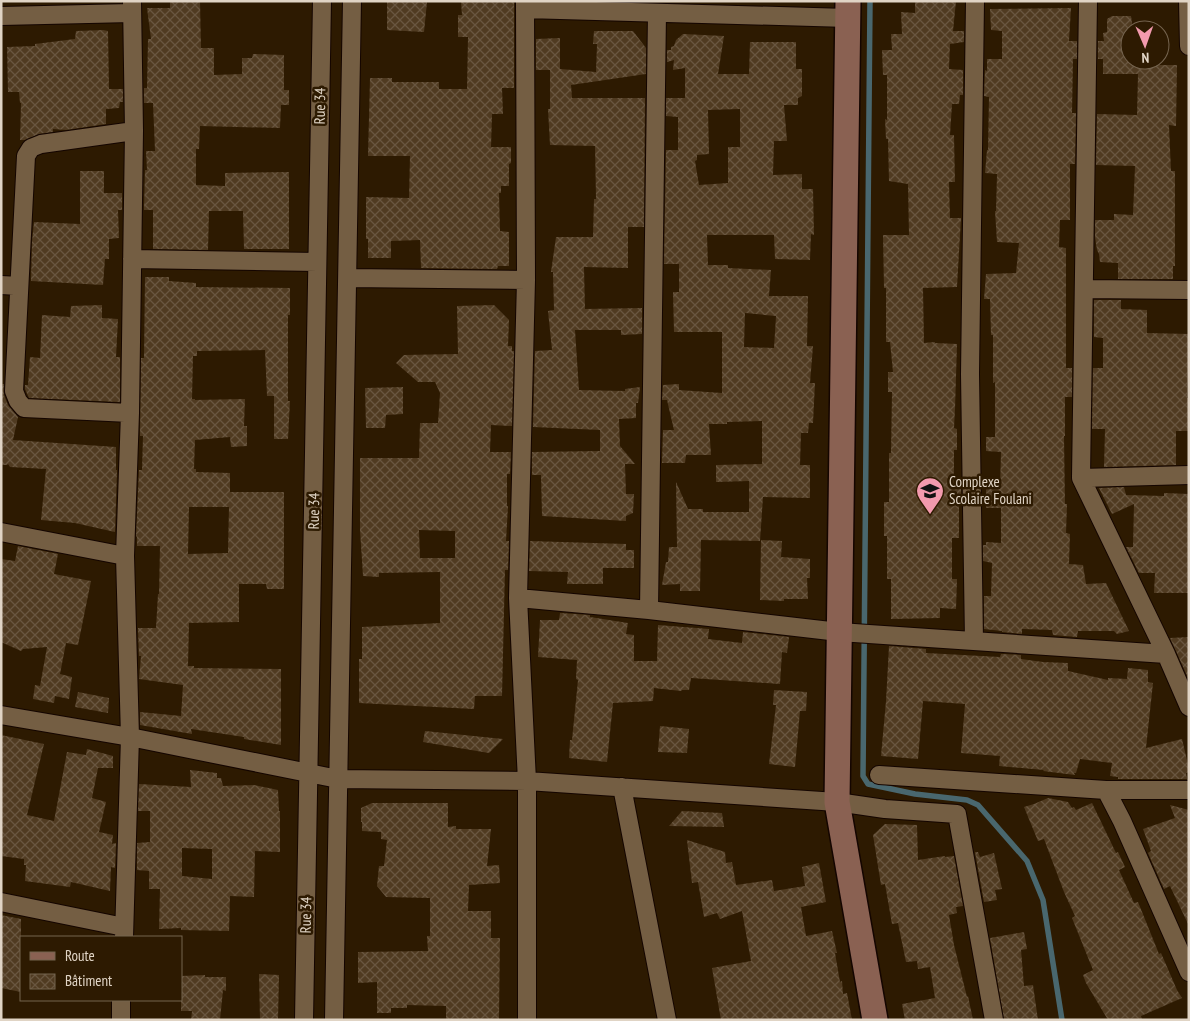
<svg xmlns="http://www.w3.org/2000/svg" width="1190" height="1021" viewBox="0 0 1190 1021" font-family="'PT Sans Narrow',sans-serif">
  <defs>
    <pattern id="building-cross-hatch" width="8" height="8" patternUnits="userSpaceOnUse" patternTransform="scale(1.25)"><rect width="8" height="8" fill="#503b21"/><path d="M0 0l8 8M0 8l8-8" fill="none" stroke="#695640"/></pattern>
  </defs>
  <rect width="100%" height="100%" fill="#2d1a01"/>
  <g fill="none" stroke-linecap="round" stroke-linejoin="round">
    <path stroke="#49676e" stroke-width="5.5" d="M870 1 863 776 868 784 915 794 967 800 978 805 1027 861 1043 900 1062 1020"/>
  </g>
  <path fill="url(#building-cross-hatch)" fill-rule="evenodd" d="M170 1H200L201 48H214V75L242 74V58H252L253 54 284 55V90H289V105H281L280 128 200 126 199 149H196V185L225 186V173L289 172V249H244L243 211H209L208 250 153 249V210H144L145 170H147L146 151H155L153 103H144V88H147L148 39H151L147 8H170Z
    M387 1 427 2 424 32 387 30Z
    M471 1 514 2V88H502L503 114H492L491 147H511V163L509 164V186H501V193H499L500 231 509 232V266H498L497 269 421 268 420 240 391 241V258H368V239H366V197L409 198 410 156H368L370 78H392V82H439V89H467L468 37H458V15H462L461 2Z
    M915 1H956L953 31H964V42L950 44 949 69 963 70V95H960L959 104H952L950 135H954L955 182H949L950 218H961L957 287 923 288 924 343 935 342V343L957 344 955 409 954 428 957 429V450H954V483L957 484V488H961V506H959V538H952V579H957L956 609 940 608V618L891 619V579H887V536H884V502H889V453H891L892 392H888V372H893L890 342H886V288H884L883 235H909L908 184 889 181 888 139H886L885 119 887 120V75H883L882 50H892L891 34H902L901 12 915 13Z
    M1071 8 1069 41H1077V59H1073L1072 113H1076L1075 164H1070V220H1060L1059 247 1066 248V368H1072V397H1065V436H1064L1065 504H1067L1066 533 1070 534 1069 564 1083 565 1086 584 1106 583 1129 631 1117 634 1114 631H1078L1077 637 1053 635 1052 630 1022 629V634L1002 632V631L984 629V596H991L992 563 983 561V545H986V542L1001 543V508H986V489H1000L1001 452 986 451V437H995V382L993 383V335H991L990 299H984L986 274 1016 273 1019 243 997 242 995 211H996L997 174 985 173 987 150H988L989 97 984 96 985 70 987 71V59H1002V31L991 30 990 9Z
    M1112 16H1131L1133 30H1130V60H1158V65H1177L1176 126 1169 125 1171 171H1175V266H1173V279H1118V263L1100 262 1099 254 1097 250 1095 237V220H1114V214L1133 215 1135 166 1096 165 1097 114 1137 115 1138 74H1103V59H1098V41H1104L1103 33 1107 32V19Z
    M103 30 108 31 109 89H123V102H120L119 108 106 109V124L66 130 53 129V132L39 134 25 140H20L21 103H20L19 92H8L7 47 35 46V44L75 39 76 31Z
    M594 31H633L646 48V74L571 85 572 98H645L644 227H628V268L584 267 585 309 642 308V334L621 335V330H575L579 390 625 391V389L640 387 638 403H636V418L619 419 620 446 635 464H625L626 494H634L633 513 626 516V521L542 516 541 475H532V452L600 451V430L533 427 535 351 552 350 548 311 554 310 553 272H551L556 237H593L594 199H596L595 146 550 145 548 109H550V70H536V39L560 38V69L596 72 597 44H593Z
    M683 34 724 36 718 74H749L750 42H796V69H802V96L798 98V105H784L787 141H774L773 175 802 174V189H813L814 235 811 234 810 260 775 259 774 235H707L708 265H728V268L771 270 769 296H808L807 346H813L810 383H815L813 423H809L808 433H801L800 465H810V498L763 497 760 541 701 540 700 591H680V584L662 585 666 562H668L669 547H677L676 482 688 509H703V512H749V481L716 482V465L762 464V421L727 422V424H709L711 455H686L685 463H662L663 430H674L667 400H662L663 385 679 384V390L722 393V332H674L673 292H679V264H664L666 150H678V117L666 116V98H685V68L673 70 674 60 667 62V50H671V47L674 46 676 40ZM740 109V147H728V183L699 185 695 161 697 160V155L709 154 708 110ZM745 313 776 316 774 348 744 347Z
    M80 171H104V193H122V210H118L119 238 109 239V259H105L103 285 31 281 32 242 34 222 80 224Z
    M145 277H169V281L196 283V287L290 288V315H288V401H290L288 439H274V396H267L265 350 197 351V356H193L192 399H195V400L245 399 244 426H247V446L231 447 230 437 195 440 194 469H196V472L230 473V492H284V589H267L266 584H239V622L189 623 188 666H194V668L281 669V745L244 739V737L191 729 192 734 140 725V712L181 716 183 685 139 679 141 656H139L138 628H156L158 594H159L160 546H137V537L136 536 139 470H142L143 436H140L141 358H144ZM189 507H229L228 553 188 554Z
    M1094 300H1121V309L1147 310V333L1189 334 1187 398H1189V431H1176V465L1104 467 1105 429H1092L1093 368H1103V338L1094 337Z
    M102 305V318L118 319 116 357H120V402L29 398 25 389V385H28L30 357 40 358 42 315 70 317 71 306Z
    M494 305 509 320 508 346H512V351H514L512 426 491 425 490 452H511L510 474H507V506H508L506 541H509L508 570H505L502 696H475L474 709 359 703V659H362V627L440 623V572L379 573V577L363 576 360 530V458H419L420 423H438L440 393 435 382H418L396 363 404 355 458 354 457 306ZM419 530 455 531V558H420Z
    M1 384H4V395L8 405 18 417 13 440 116 447V470H117L115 532 75 523 41 520 46 469 10 467 8 464 7 465H1Z
    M403 387V414L386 415 385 428H366L365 388Z
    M1124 487 1126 495 1164 496V493L1189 494V593H1154L1155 573H1139L1126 547H1133L1134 504 1112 514 1099 488Z
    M761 540 782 541 781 557 810 559V578H807L808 599H784V601L760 600Z
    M530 541 626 544V550H634V568H603V584H567L568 572 529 571Z
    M18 546 58 554 54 574 91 581 78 645 66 643 60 674 72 677 69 699 55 696 54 703 33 699 35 685 40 686 47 647 23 649 21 651 1 642V559L15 561Z
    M560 613 590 615V617L628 623 626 634 634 635V661H657L658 625 709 629 708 639 742 643 743 632 789 637 787 653 782 652 780 684 691 678 689 690H682L681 691 654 688 653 701 613 703 607 762 569 758 570 740H572L578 680 576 679 577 660 538 657 540 620H559Z
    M1189 637V680L1170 638Z
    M889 646 926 649V653L1000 657 1001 654 1021 655V659L1043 662 1068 663V671L1108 680V678L1127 679 1128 668 1148 670V682L1153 683 1146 748 1182 739 1189 769V772L1186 773 1187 779H1118V777L1110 776 1112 763 1080 759 1076 773H1074L1075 775 1043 771 1044 770 999 766 1000 756 961 753 965 704 923 701 918 759 881 756 886 701Z
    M774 690 807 692 806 711H800L795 767 769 764 776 705H773Z
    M78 692 109 698 108 713 75 707Z
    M660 726 689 729 687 753 658 752Z
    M425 731 503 739 489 753 423 742Z
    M1 735 44 744 27 815 54 821 67 752 86 755 87 749 113 756V768H98L92 798 106 802 99 832 113 835 112 844 116 843 115 868 111 867 110 891 71 882 70 887 25 881 26 865H24V859L1 856Z
    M190 770 217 773V778H221L223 786 254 785 278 790 279 811H280V852L255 851 254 897 230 896 229 931 181 930V928L159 929 160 889H149V871L137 870V843L150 842V811H138L139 784 191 787ZM182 848 212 849V879L182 876Z
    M1048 798 1068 802 1072 808 1074 807 1076 810 1092 803 1116 853 1118 852 1125 867 1119 870 1134 903 1138 902 1159 954 1161 953 1177 990 1182 998 1141 1016 1142 1020H1108L1086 983 1083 975 1093 970 1072 918 1075 916 1064 892 1044 839 1038 841 1024 807 1034 804Z
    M372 803H448V827L456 826V829H491L487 866 499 865 500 883 469 885 468 911H491V938H500L499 1019 446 1020V1006L407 1005V1008H391V1013H377V982L358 983V952L428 951 427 936H430V898L386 897 377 886 379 866H384L387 840 381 839V832L362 831V822H361V808Z
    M1170 805 1189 810V926L1170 886 1164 889 1148 853 1151 851 1143 829 1175 818Z
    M682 811 722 813 724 827 669 826Z
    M885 824 917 825 918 860 945 856V857L954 856 963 906 956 907 957 913 949 915 954 945 967 997 968 996 973 1020H905L902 1004 935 998 930 967 918 969 917 961 906 962 898 923 892 924 885 884 881 885 873 835Z
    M687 840 725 852 726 863 732 862 736 885 772 880 774 891 805 886 802 867 819 863 826 902 801 907 806 936 832 931 837 953H835L840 982 842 981 843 994 847 993 852 1020H721L712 968 751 961 742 911 720 919 717 913 704 917 698 882 692 883Z
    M975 852H978L980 857 994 853 1002 889 995 890 997 900 984 902Z
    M1 915 21 919V992L1 988Z
    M1024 932 1027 949 1021 950 1024 986 1033 985 1038 1020H1004L990 938Z
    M259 974 279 975 278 1020H260Z
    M205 975V977H226V991L223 990 220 1020H191L192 1011H181V976Z"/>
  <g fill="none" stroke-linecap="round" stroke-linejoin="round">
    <g stroke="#140500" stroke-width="20">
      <path id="street" d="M525 1 526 280 518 598 527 781V1020
        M1088 1 1081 478 1166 654 1189 707
        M1188 1 1189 46
        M525 9 848 18
        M1 16 132 13
        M132 259 317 262
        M348 278 526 280
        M1 285 19 286
        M1084 289 1189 290
        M130 413 24 408 18 401 14 391 26 156 31 148 41 144 134 131
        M1081 478 1189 475
        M1 532 125 556
        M518 598 649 610 839 632 1166 654
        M649 610 657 13
        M974 641 970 374 975 1
        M1 715 130 737 338 779 527 781 837 802 885 809 957 814 994 1020
        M879 775 1106 790H1189
        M622 787 667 1020
        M1106 790 1122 821 1189 972
        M1 902 124 927
        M124 937 130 737 125 556 130 413 134 131 132 1
        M121 1020V1000
        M304 1020 322 1
        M334 1020 352 1"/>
    </g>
    <g stroke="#140500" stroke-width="28">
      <path id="secondary" d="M848 1 837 802 875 1020"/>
    </g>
    <use href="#street" stroke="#745e43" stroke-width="18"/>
    <use href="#secondary" stroke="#8a6152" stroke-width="25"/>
  </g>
  <defs>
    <g id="school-pin" transform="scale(1.4375)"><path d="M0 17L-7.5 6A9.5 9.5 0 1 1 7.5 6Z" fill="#f29aae" stroke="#2d1a01"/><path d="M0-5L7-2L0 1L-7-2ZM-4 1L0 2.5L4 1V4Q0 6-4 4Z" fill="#111"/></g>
  </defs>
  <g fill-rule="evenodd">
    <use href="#school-pin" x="930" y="491"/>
  </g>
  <g text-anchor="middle" stroke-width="5" stroke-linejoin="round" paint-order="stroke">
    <g font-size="15" fill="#e0d4c5" stroke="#2d1a01">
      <text transform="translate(320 106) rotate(-89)" y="5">Rue 34</text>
      <text transform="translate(314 511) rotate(-89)" y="5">Rue 34</text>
      <text transform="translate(306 915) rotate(-89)" y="5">Rue 34</text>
    </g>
    <g font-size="15" fill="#e0d4c5" stroke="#2d1a01" text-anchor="start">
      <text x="949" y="487">Complexe<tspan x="949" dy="17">Scolaire Foulani</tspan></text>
    </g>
  </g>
  <rect width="1190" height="1021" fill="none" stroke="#e0d4c5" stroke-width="5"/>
  <rect x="20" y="936" width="162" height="65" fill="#2d1a01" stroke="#75644f"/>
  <rect x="30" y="952" width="25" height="8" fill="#8a6152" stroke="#75644f"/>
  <text x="65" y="961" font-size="15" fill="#e0d4c5">Route</text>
  <rect x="30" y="974" width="25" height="15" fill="url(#building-cross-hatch)" stroke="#75644f"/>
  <text x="65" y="986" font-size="15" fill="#e0d4c5">Bâtiment</text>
  <g transform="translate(1145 45) rotate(178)"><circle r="24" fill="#2d1a01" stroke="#75644f"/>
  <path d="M0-4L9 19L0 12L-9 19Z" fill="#f29aae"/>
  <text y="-8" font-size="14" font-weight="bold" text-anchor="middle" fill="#e0d4c5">N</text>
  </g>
</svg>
